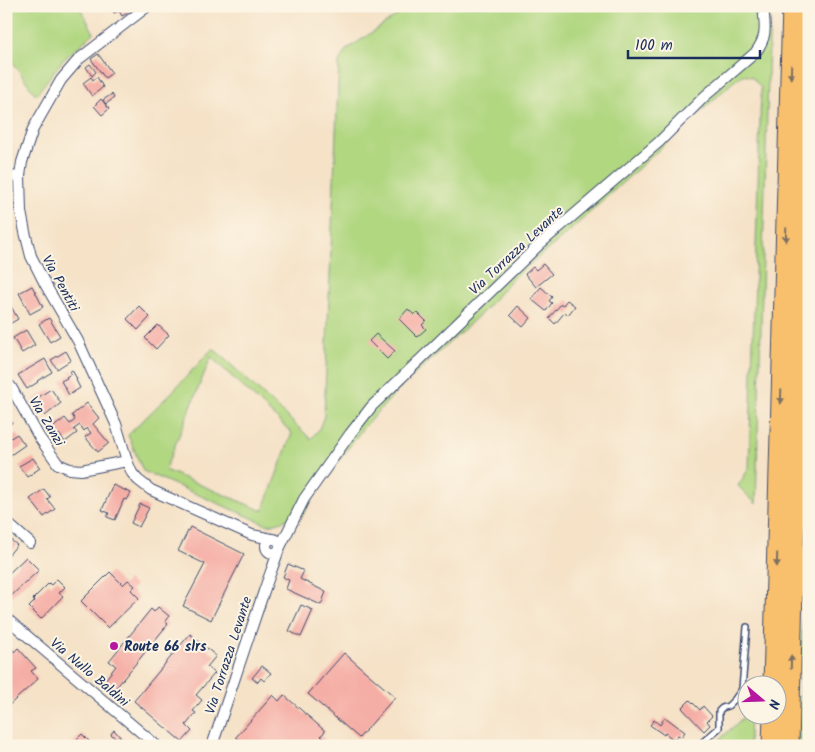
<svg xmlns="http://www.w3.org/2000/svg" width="815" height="752" viewBox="0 0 815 752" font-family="Kalam,sans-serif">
  <rect width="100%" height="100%" fill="#fcf5e5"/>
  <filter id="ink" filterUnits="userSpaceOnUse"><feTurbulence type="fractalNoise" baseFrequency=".02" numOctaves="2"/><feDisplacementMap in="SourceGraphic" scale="10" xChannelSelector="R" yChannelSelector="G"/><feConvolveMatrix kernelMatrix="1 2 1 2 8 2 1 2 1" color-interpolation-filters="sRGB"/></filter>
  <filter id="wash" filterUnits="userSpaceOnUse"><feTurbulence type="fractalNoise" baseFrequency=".0096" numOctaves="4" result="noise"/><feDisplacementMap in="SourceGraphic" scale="20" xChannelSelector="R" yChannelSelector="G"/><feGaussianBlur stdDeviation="1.12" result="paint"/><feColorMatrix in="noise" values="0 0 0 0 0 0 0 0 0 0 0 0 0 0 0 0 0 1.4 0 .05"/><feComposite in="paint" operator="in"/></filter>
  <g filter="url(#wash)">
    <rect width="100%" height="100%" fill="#f5e2c7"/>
    <path fill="#b1d781" stroke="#668370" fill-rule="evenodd" d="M6 6H79L94 33 62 61 36 95 6 53Z
      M411 6H770L756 504 738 486 749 468 761 88 752 77 743 75 733 82 564 236 511 280 485 310 404 384 363 428 323 482 302 516 268 525 143 471 128 435 172 392 213 348 311 439 319 429 324 416 339 62 346 50ZM211 357 292 433 263 511 165 470Z
      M809 331V746H798L805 535Z
      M747 714 750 715 749 746H727L720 739Z"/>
    <g id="blocks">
      <path fill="#f5aea6" d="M111 6H129L132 11 122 16 119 11 114 13Z
        M98 54 112 73 105 78 91 59Z
        M90 64 96 72 92 76 86 67Z
        M91 77 93 80 97 77 103 87 92 96 83 83Z
        M112 94 114 98 106 104 103 100Z
        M101 99 109 109 102 115 94 106Z
        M543 264 552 274 536 287 525 274 533 267 536 270Z
        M32 286 43 307 30 314 19 293Z
        M541 287 552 297 549 301 552 303 546 311 531 299Z
        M567 300 575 306 568 315 565 312 555 324 549 318 561 304 563 305Z
        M8 301 18 319 6 326V302Z
        M139 306 150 317 138 330 127 319Z
        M518 306 531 318 523 327 510 315Z
        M408 309 414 315 417 312 426 321 422 325 426 329 417 337 399 319Z
        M49 318 60 336 50 342 39 324Z
        M158 325 169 335 156 349 145 338Z
        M26 330 35 345 22 353 13 338Z
        M376 334 395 351 387 359 369 341Z
        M66 351 71 360 57 369 51 360Z
        M45 359 52 372 37 381 38 382 27 389 18 375Z
        M72 370 77 379 76 380 80 388 69 395 61 381 67 378 66 377 71 374 69 372Z
        M51 389 61 403 45 416 34 400Z
        M87 403 99 418 93 424 109 443 98 452 85 437 91 433 87 428 84 431 80 425 74 429 77 433 65 442 59 434 57 436 51 429 65 418 70 424 75 420 72 415Z
        M6 415H7L12 423 6 426Z
        M17 434 25 445 9 456 6 452V441Z
        M33 458 40 468 27 477 19 466Z
        M113 485 131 493 127 500 124 499 115 520 107 517 109 513 102 510Z
        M44 489 50 497 47 499 55 509 44 517 30 499Z
        M140 504 149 508 139 527 131 523Z
        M190 527 244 554 211 620 183 606 205 564 178 551Z
        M6 536 17 545 6 558Z
        M26 557 39 570 10 597 6 593V576Z
        M288 564 304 571 300 579 326 592 321 605 286 589 289 580 283 577Z
        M110 572 123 585 128 580 135 586 131 590 139 598 108 628 81 601Z
        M57 579 65 587 59 593 63 596 41 619 29 607 35 601 33 599 49 583 51 585Z
        M301 605 313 610 301 637 289 631Z
        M158 607 169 616 165 621 168 624 115 689 105 680 116 666 109 661 151 609 154 612Z
        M190 634 216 656 207 667 215 673 196 695 202 700 193 711 196 713 186 725 192 731 182 742 134 701Z
        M18 648 36 668 31 671 38 679 6 708V654L12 649 14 652Z
        M344 653 395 697 359 738 308 694Z
        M262 666 271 673 264 681 261 678 258 682 252 678Z
        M273 695 279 701 284 695 325 731 321 736 325 740 319 746H246L236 737Z
        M690 700 700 710 703 706 712 716 707 721 710 725 704 731 682 708Z
        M665 717 685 732 681 737 678 735 674 740 665 733 664 735 650 725 654 720 660 725Z
        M114 730 125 742 121 745 111 734Z
        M82 734 94 746H70Z"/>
    </g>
  </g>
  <g filter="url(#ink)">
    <use href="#blocks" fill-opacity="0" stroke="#3c4a6e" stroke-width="1"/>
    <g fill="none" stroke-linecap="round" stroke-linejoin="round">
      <g stroke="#3c4a6e" stroke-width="8">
        <path id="lane" d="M698 746 719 728V711L722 708 728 706 735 699 742 689 747 627"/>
      </g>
      <g stroke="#3c4a6e" stroke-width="12">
        <path id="street" d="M148 6 79 59 61 80 33 129 22 162 20 176 21 212 25 232 31 256 45 284 78 341 116 424 127 461 132 473 138 480 151 490 252 535 272 539
          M6 177 20 176
          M6 383 11 387 39 437 58 464 70 469 81 470 127 461
          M6 522 30 543
          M266 546a7 7 0 1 1 14 0a7 7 0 1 1-14 0Z
          M280 547 304 499 350 434 372 406 541 243 659 142 705 96 755 53C768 36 765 27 763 6
          M6 618 157 746
          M212 746 263 594C268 579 274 564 279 549"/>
      </g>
      <g stroke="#3c4a6e" stroke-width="21">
        <path id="highway" d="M773 684 792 6
          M772 746 773 714
          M789 746 808 6"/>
      </g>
      <use href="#lane" stroke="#fff" stroke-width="5"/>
      <use href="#street" stroke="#fff" stroke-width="10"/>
      <use href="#highway" stroke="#f8bf6c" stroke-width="19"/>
    </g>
    <defs><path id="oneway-solid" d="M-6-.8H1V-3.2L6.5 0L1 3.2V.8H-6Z" transform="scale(1.25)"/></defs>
    <g fill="#7e7064">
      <use href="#oneway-solid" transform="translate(791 72) rotate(92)"/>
      <use href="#oneway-solid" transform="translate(786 235) rotate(92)"/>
      <use href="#oneway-solid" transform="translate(781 397) rotate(92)"/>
      <use href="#oneway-solid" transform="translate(777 560) rotate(92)"/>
      <use href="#oneway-solid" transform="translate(791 662) rotate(-89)"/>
    </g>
  </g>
  <circle fill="#b5179e" stroke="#fcf5e5" stroke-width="2" cx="114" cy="646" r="5"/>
  <g text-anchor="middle" stroke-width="4" stroke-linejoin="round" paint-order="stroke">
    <g font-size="14" fill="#1b2f5e" stroke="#fcf5e5">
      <text transform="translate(516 250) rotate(-43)" y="5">Via Torrazza Levante</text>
      <text transform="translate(61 283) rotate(61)" y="5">Via Pentiti</text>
      <text transform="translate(47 421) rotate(59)" y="5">Via Zanzi</text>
      <text transform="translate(228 655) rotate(-72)" y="5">Via Torrazza Levante</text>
      <text transform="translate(90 672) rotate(40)" y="5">Via Nullo Baldini</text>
    </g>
    <g font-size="14" font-weight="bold" fill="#1b2f5e" stroke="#fcf5e5" text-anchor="start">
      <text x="124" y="651">Route 66 slrs</text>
    </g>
  </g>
  <rect width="815" height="752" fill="none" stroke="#fcf5e5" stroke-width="25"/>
  <g transform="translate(762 700) rotate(109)"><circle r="24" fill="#fcf5e5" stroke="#a2a6af"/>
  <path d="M0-4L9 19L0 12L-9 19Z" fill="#b5179e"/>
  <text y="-8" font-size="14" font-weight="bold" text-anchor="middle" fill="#1b2f5e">N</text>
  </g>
  <path d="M628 50v8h132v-8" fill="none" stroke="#1b2f5e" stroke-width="2.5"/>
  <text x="635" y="50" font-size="15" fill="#1b2f5e" stroke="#fcf5e5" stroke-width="4" paint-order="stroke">100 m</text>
</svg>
